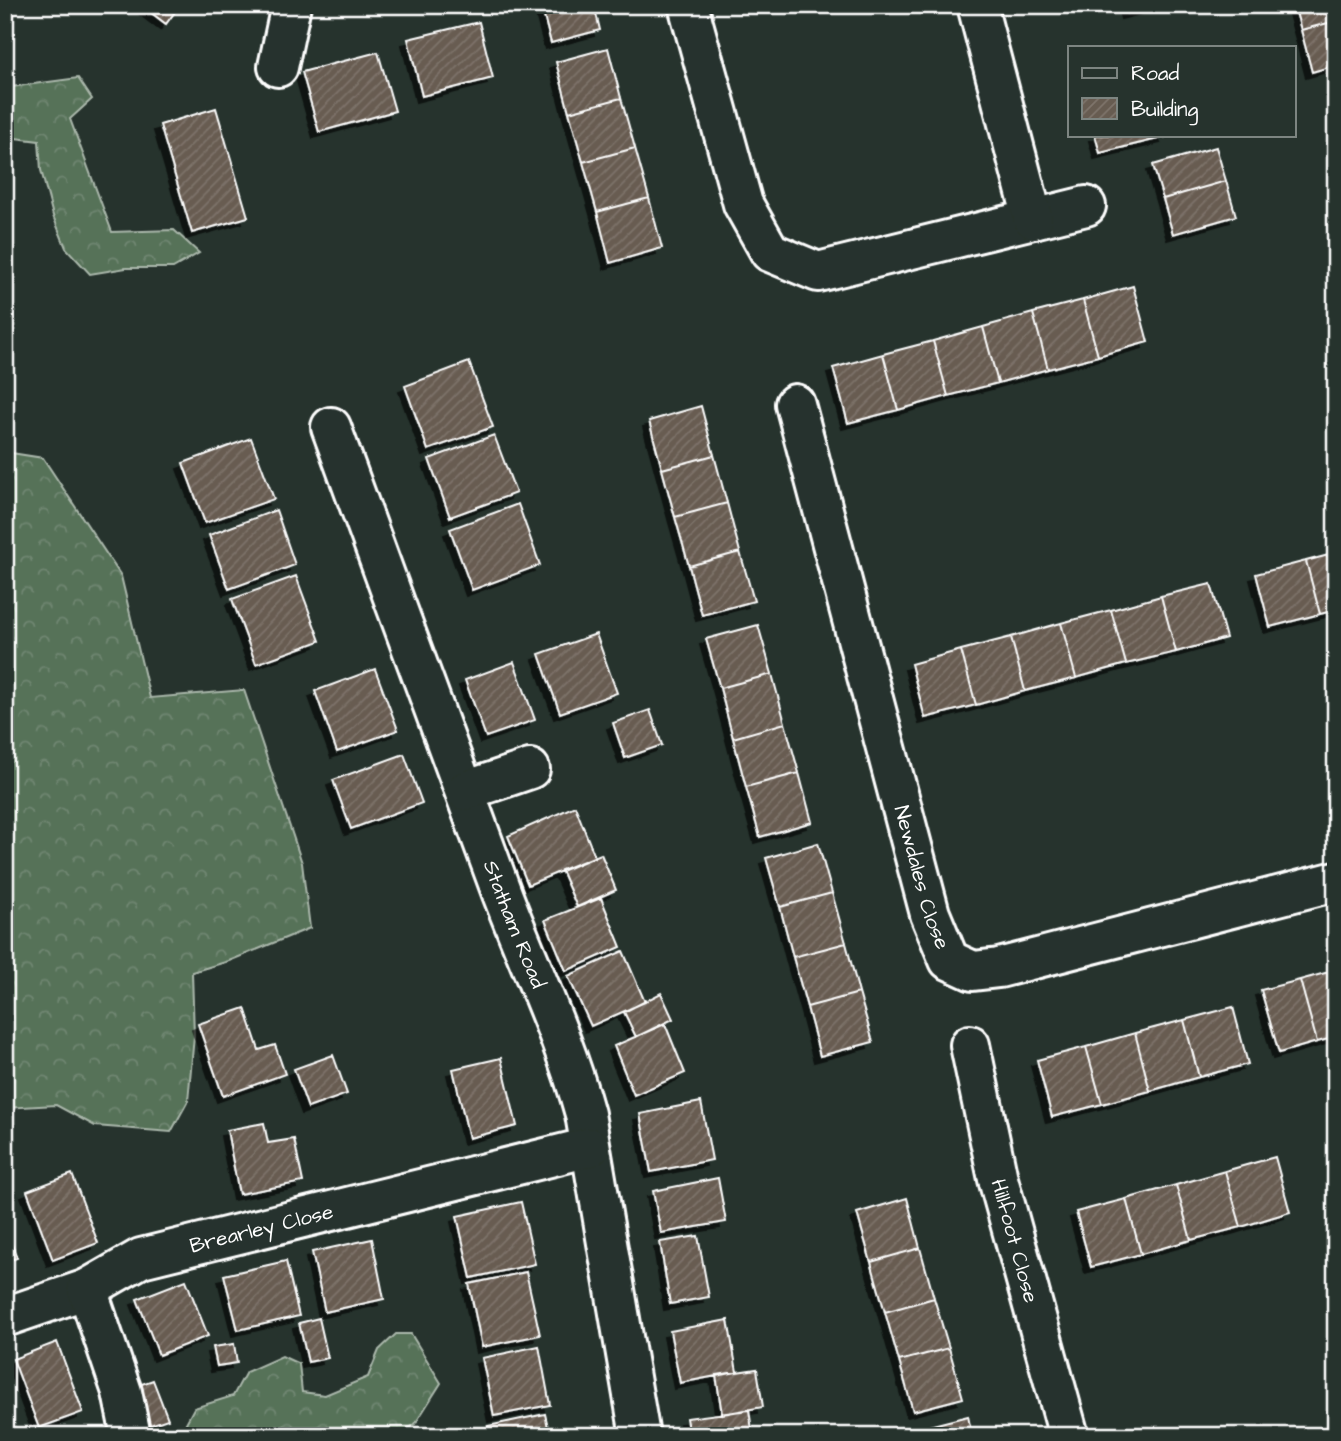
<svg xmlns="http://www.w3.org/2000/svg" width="1341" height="1441" viewBox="0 0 1341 1441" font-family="'Architects Daughter',sans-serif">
  <defs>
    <pattern id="forest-crowns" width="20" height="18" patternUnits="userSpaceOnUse" patternTransform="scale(1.75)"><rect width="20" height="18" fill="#577259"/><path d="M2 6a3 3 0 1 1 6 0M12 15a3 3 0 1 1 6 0" fill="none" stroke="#708772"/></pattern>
    <pattern id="building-hatch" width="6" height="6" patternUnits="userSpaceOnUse" patternTransform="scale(1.75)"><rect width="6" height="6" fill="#675c51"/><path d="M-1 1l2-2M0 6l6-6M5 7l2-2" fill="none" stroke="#7e746b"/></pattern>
    <filter id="shadow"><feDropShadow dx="-6" dy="6" stdDeviation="0" flood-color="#0009"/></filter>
  </defs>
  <rect width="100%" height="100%" fill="#26332d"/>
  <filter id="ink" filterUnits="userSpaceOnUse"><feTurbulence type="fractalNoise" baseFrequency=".0143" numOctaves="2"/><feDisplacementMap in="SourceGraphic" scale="14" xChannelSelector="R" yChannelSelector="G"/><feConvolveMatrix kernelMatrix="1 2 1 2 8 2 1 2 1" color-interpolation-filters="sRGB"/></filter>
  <g filter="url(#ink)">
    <path fill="url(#forest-crowns)" stroke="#abb8ac" stroke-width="2" d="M78 78 92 99 70 119 112 232 174 230 199 253 173 268H126L90 274 66 248 53 216 41 170 39 141 15 138 5 143V90L11 87Z
      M5 452 43 458 121 576 150 698 244 690 302 863 310 928 229 961 192 972 194 1036 188 1101 171 1132 95 1126 56 1105 5 1108Z
      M396 1334H411L441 1383 415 1424 398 1436H179L194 1408 233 1396 246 1372 282 1356 299 1364 302 1392 325 1395 368 1377 379 1350Z"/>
    <path fill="url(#building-hatch)" stroke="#fff" stroke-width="2" filter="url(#shadow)" d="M141 5H180L166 24Z
      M541 5H594L600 30 551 43Z
      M1125 5H1159L1127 13Z
      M1294 5H1336V21L1301 30Z
      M1336 21V65L1312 72 1301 30Z
      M479 22 493 78 422 96 408 39Z
      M608 48 621 98 569 112 556 62Z
      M378 52 395 111 319 132 302 72Z
      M621 98 635 148 583 162 569 112Z
      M216 108 248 217 192 233 160 125Z
      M1095 135H1165L1166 137 1100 153Z
      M1216 147 1226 181 1163 199 1153 165Z
      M635 148 649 198 597 212 583 162Z
      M1226 181 1236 216 1173 234 1163 199Z
      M649 198 662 248 610 263 597 212Z
      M1133 286 1148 342 1098 356 1083 300Z
      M1083 300 1098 356 1048 369 1033 313Z
      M1033 313 1048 369 998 383 983 327Z
      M983 327 998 383 948 396 933 341Z
      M933 341 948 396 898 410 883 354Z
      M883 354 898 410 848 423 833 368Z
      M469 362 493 427 428 450 405 386Z
      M701 406 714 455 662 469 649 421Z
      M494 435 516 493 450 517 429 459Z
      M251 438 274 499 205 523 183 463Z
      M714 455 727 503 675 517 662 469Z
      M727 503 740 552 689 566 675 517Z
      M518 504 540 565 472 590 450 529Z
      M276 510 295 565 229 589 209 535Z
      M740 552 754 601 702 615 689 566Z
      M1336 553V610L1320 614 1306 561Z
      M1306 561 1320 614 1270 627 1256 574Z
      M296 576 320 641 256 664 232 599Z
      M1211 584 1226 638 1176 652 1161 596Z
      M1161 596 1176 652 1126 664 1111 610Z
      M1111 610 1126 664 1076 678 1061 623Z
      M1061 623 1076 678 1025 691 1011 637Z
      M758 625 772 674 720 688 706 639Z
      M596 634 617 693 560 713 539 654Z
      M1011 637 1025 691 976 705 961 650Z
      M961 650 976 705 925 718 911 664Z
      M514 662 535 720 486 737 465 680Z
      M375 669 398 730 337 752 315 691Z
      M772 674 785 723 733 738 720 688Z
      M650 710 662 745 625 758 613 723Z
      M785 723 799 773 746 787 733 738Z
      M404 754 422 803 351 829 333 780Z
      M799 773 812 822 760 837 746 787Z
      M575 806 595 857 528 885 508 836Z
      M818 843 832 893 780 907 766 858Z
      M601 854 616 890 577 907 561 870Z
      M832 893 846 943 793 957 780 907Z
      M601 898 621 947 566 971 545 920Z
      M846 943 859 993 807 1007 793 957Z
      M623 951 645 1002 591 1026 568 976Z
      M1336 970V1037L1317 1042 1300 980Z
      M1300 980 1317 1042 1279 1053 1261 990Z
      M661 993 673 1019 636 1037 624 1012Z
      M859 993 873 1042 820 1056 807 1007Z
      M1233 1007 1248 1064 1199 1077 1184 1020Z
      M245 1008 259 1050 275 1045 285 1074 223 1096 198 1024Z
      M1184 1020 1199 1077 1150 1091 1135 1033Z
      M665 1024 685 1073 634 1095 614 1046Z
      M1135 1033 1150 1091 1102 1104 1086 1047Z
      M1086 1047 1102 1104 1052 1117 1037 1060Z
      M333 1055 347 1094 308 1108 294 1069Z
      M501 1058 517 1126 469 1138 453 1069Z
      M701 1102 712 1160 651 1172 640 1114Z
      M264 1123 268 1143 294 1139 303 1182 239 1194 227 1130Z
      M1275 1157 1290 1212 1241 1227 1225 1171Z
      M1225 1171 1241 1227 1191 1240 1176 1185Z
      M72 1174 98 1243 53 1260 27 1191Z
      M718 1178 726 1222 661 1233 653 1191Z
      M1176 1185 1191 1240 1141 1254 1126 1199Z
      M907 1198 920 1248 871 1262 857 1213Z
      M1126 1199 1141 1254 1091 1267 1076 1212Z
      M521 1202 535 1264 471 1278 457 1216Z
      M5 1226 17 1258 5 1262Z
      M698 1236 709 1297 670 1304 660 1242Z
      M372 1239 384 1299 325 1312 312 1252Z
      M920 1248 934 1298 885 1312 871 1262Z
      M286 1261 299 1316 238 1330 224 1275Z
      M526 1272 540 1335 482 1347 469 1284Z
      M186 1280 208 1336 159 1355 137 1299Z
      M934 1298 949 1348 899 1361 885 1312Z
      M319 1318 328 1358 308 1362 299 1323Z
      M728 1320 737 1372 680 1383 670 1331Z
      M57 1342 83 1412 39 1428 13 1359Z
      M234 1344 237 1363 217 1366 213 1347Z
      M539 1346 550 1405 494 1416 482 1358Z
      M949 1348 963 1398 913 1411 899 1361Z
      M757 1369 763 1407 722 1414 716 1375Z
      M153 1380 168 1419 147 1426 133 1387Z
      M749 1410 753 1436H689L686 1418Z
      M545 1414 550 1436H490L488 1426Z
      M968 1416 972 1436H918L917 1429Z"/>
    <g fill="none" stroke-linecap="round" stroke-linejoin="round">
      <g stroke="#fff" stroke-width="44">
        <g id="minor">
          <path d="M688 5 743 204 770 252 818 272 1086 206"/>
          <path d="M977 5 1033 219"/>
          <path d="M278 67 291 5"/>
          <path id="s1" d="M795 404 930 914 949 960 973 971 999 968 1336 881"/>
          <path id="s2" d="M331 427C387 582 444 736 501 891 529 965 564 1037 585 1114L640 1436"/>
          <path d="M465 791 530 769"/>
          <path id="s3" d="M970 1045 998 1179 1069 1436"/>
          <path d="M5 1317 87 1289"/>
          <path id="s4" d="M131 1436 122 1392 87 1289 141 1258 590 1147"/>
        </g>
      </g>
      <use href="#minor" stroke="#26332d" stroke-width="38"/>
    </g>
  </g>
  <g text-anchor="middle" stroke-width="5" stroke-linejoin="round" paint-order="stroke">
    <g font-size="21" fill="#fff" stroke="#26332d">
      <text dy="7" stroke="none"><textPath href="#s1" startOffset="490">Newdales Close</textPath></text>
      <text dy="7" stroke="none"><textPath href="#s2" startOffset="530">Statham Road</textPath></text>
      <text dy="7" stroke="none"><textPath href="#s4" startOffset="340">Brearley Close</textPath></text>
      <text dy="7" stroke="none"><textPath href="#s3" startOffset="201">Hillfoot Close</textPath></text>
    </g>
  </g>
  <rect width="1341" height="1441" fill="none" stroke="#26332d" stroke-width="28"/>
  <rect x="14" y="14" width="1313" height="1413" fill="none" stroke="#fff" stroke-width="2.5" filter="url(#ink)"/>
  <rect x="1068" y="46" width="228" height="91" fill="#26332d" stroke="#7d8581" stroke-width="2"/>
  <rect x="1082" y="68" width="35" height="10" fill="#26332d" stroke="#7d8581" stroke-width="2"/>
  <text x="1131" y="80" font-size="21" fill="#ffffff">Road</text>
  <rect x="1082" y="98" width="35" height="21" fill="url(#building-hatch)" stroke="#7d8581" stroke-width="2"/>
  <text x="1131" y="116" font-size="21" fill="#ffffff">Building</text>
</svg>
